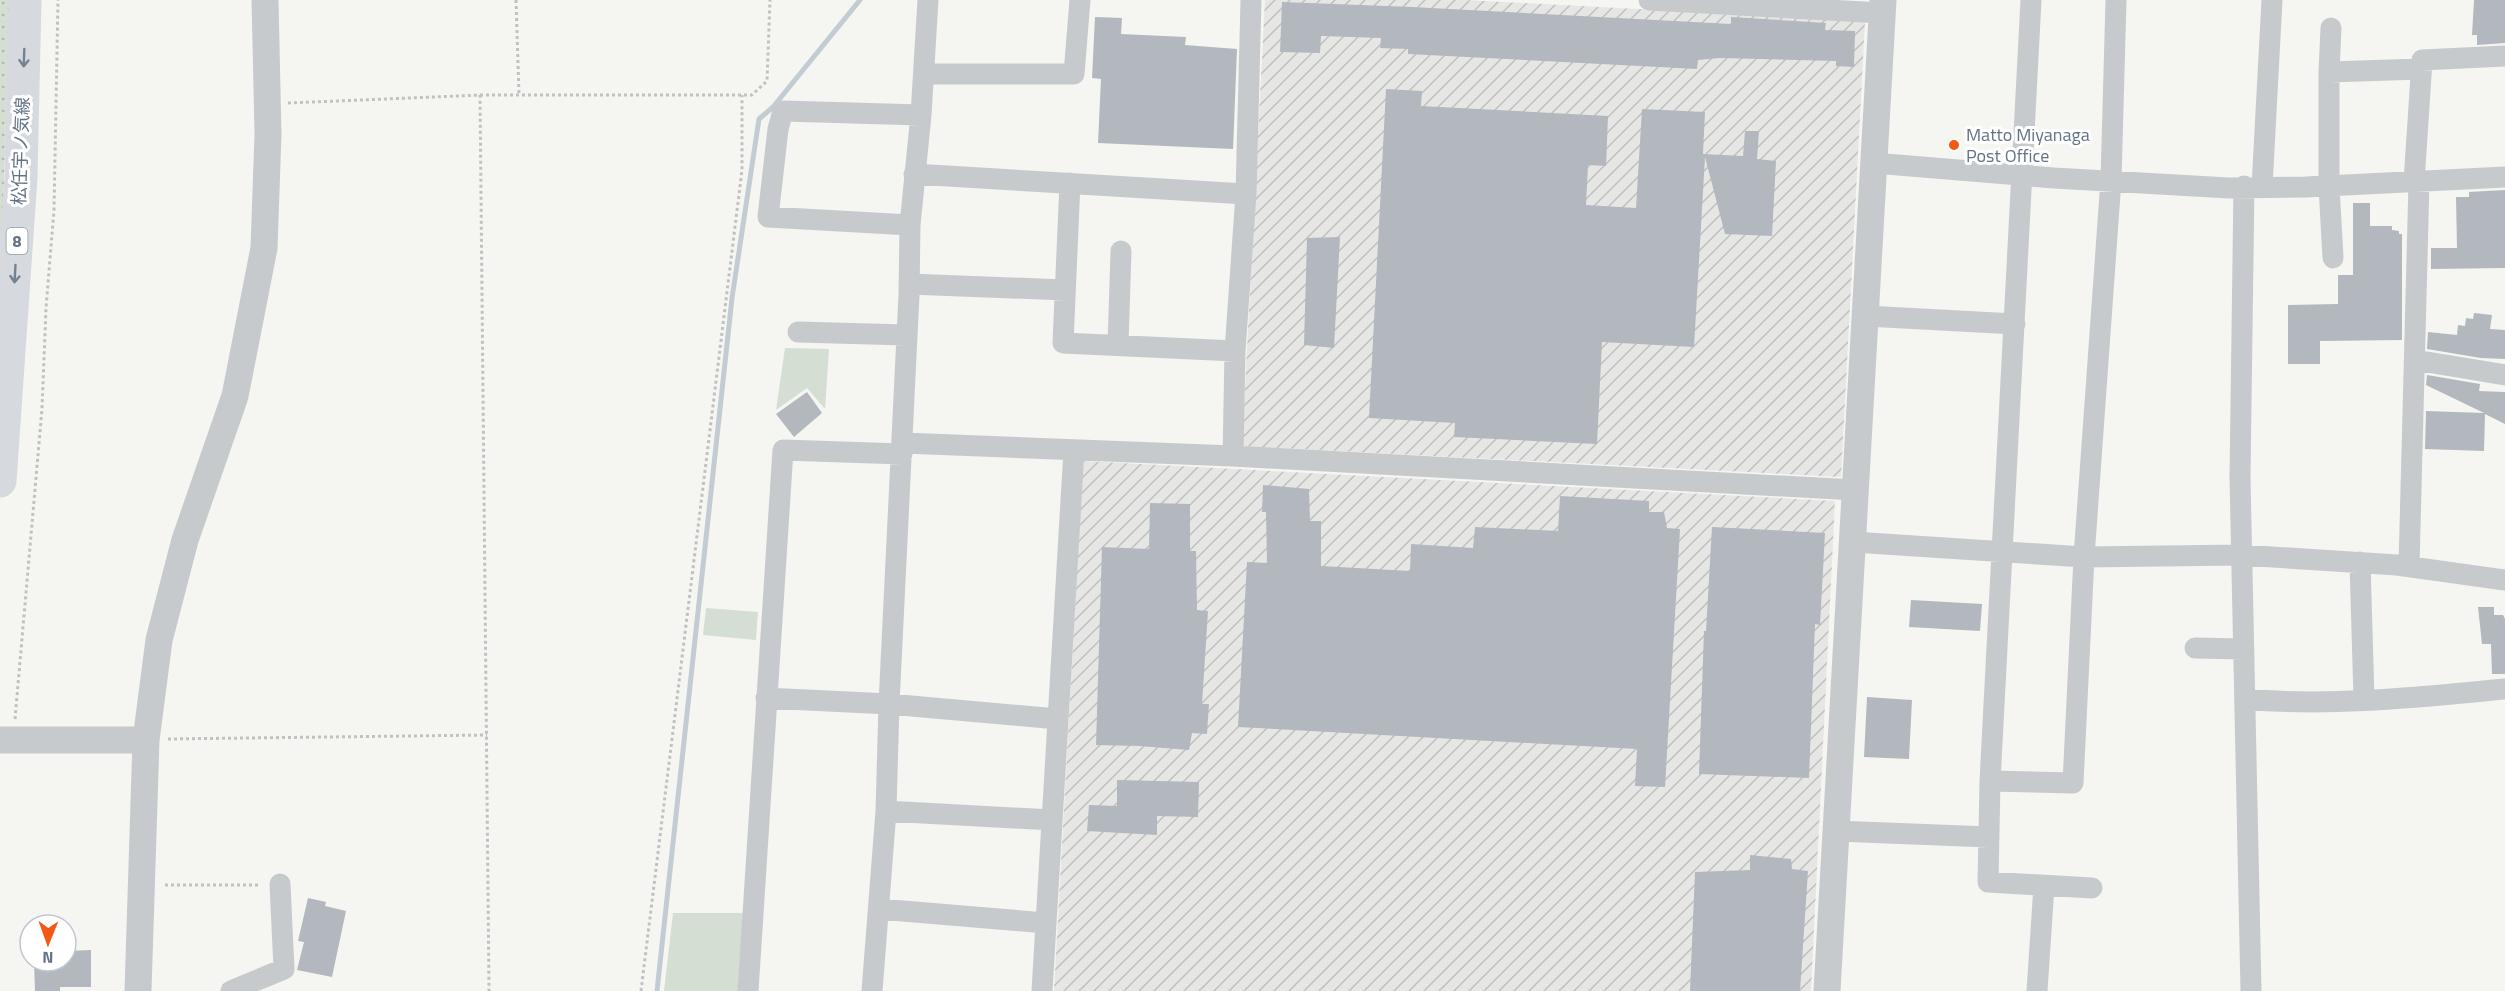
<svg xmlns="http://www.w3.org/2000/svg" width="2505" height="991" viewBox="0 0 2505 991" font-family="'Titillium Web','Noto Sans JP',sans-serif">
  <defs>
    <pattern id="industrial-furrows" width="10" height="10" patternUnits="userSpaceOnUse" patternTransform="scale(1.5)"><rect width="10" height="10" fill="#e6e7e5"/><path d="M-1 1l2-2M0 10L10 0M9 11l2-2" fill="none" stroke="#bec0bf"/></pattern>
    <pattern id="grass-dots" width="8" height="8" patternUnits="userSpaceOnUse" patternTransform="scale(1.5)"><rect width="8" height="8" fill="#d5ded2"/><path d="M2 2h.1M6 6h.1" fill="none" stroke="#b0b8b0" stroke-width="1.8" stroke-linecap="round"/></pattern>
  </defs>
  <rect width="100%" height="100%" fill="#f5f6f1"/>
  <path fill="url(#industrial-furrows)" d="M1265 0H1465L1865 21 1841 477 1242 446Z
    M1083 461 1835 501 1811 991H1054Z"/>
  <path fill="url(#grass-dots)" d="M0 0H10L0 303Z"/>
  <path fill="#d5ded2" d="M785 348 829 349 825 409 807 388 776 410Z
    M706 608 758 612 756 640 703 635Z
    M673 913H743L738 991H664Z"/>
  <g fill="none" stroke-linecap="round" stroke-linejoin="round">
    <path stroke="#c2ccd2" stroke-width="5" d="M657 991 732 298 759 119 773 107 860 0"/>
  </g>
  <path fill="#b2b8be" d="M2474 0H2505V43L2477 45V35H2472Z
    M1282 2 1412 7 1731 24V17L1826 23 1825 30 1855 31 1854 67 1836 66V61L1719 58 1698 60 1697 69 1408 54V49L1380 48 1381 38 1321 36 1320 53 1280 52Z
    M1095 17 1122 18 1121 34 1186 37 1185 45 1237 49 1233 149 1098 143 1101 79 1092 78Z
    M1386 89 1422 91 1421 106 1608 116 1606 166 1588 165 1586 205 1636 208 1642 109 1705 112 1703 154 1743 156 1745 131H1759L1757 159 1776 161 1772 236 1725 234 1705 157 1694 347 1602 342 1597 444 1454 437 1455 423 1369 418Z
    M2505 190V268L2431 269V248H2457L2456 197H2469V192Z
    M2353 203H2370V226H2392V230L2399 231V234H2402V340L2320 341V364H2288V305L2338 304V275H2353Z
    M1340 237 1334 348 1304 345 1307 238Z
    M2474 313 2492 315 2490 329 2505 330V359L2481 358 2427 349 2428 332 2457 335 2458 325 2465 326 2466 318 2473 319Z
    M2427 375 2480 384 2479 391 2505 392V424L2485 414 2484 451 2425 449 2426 411 2484 413 2426 385Z
    M807 392 822 413 794 437 776 414Z
    M1263 485 1309 489 1310 521H1321V566L1410 571 1411 544 1473 548 1475 527 1558 531 1560 496 1649 501V512H1664L1667 528 1680 529 1665 787 1635 786 1637 749 1238 727 1247 562 1267 563 1266 512H1262Z
    M1150 503 1190 504V551H1196L1197 610 1208 611 1202 704H1209L1207 734 1192 733 1189 750 1139 746 1096 745 1102 547 1149 549Z
    M1712 527 1825 533 1820 625 1815 624 1809 778 1699 774 1704 631H1706Z
    M1911 600 1982 604 1980 631 1909 627Z
    M2478 607H2494V615H2503L2505 619V674H2492L2491 644H2482Z
    M1867 697 1912 700 1909 759 1864 757Z
    M1117 780 1199 782 1198 817 1157 816V835L1087 831 1089 805 1117 806Z
    M1750 855 1791 859 1792 869 1808 871 1800 991H1690L1695 872 1750 870Z
    M308 898 326 902 325 906 346 911 332 977 297 970 304 942 298 941Z
    M91 950V987H60V991H35L34 961H66V951Z"/>
  <g fill="none" stroke-linecap="round" stroke-linejoin="round">
    <path stroke="#c0c1c3" stroke-width="3" stroke-dasharray="3 3" stroke-linecap="butt" d="M516 0 519 95
      M480 95H752L767 81 770 0
      M288 103 480 95 489 991
      M15 719 42 409 46 308 54 210 58 0
      M168 739 487 735
      M165 885H260
      M641 991 742 170V95"/>
    <path stroke="#c7cacd" stroke-width="21" d="M1649 0 1882 13
      M2031 0 1990 781 2073 783 2084 557 2111 180 2116 0
      M2329 72 2331 28
      M924 74H1074L1080 0
      M1874 163 2054 178 2229 188 2306 187 2505 177
      M914 174 1246 194
      M2414 182 2422 60 2505 56
      M1070 183 1063 343 1235 351
      M2244 186 2240 477 2251 991
      M2262 187 2272 0
      M910 225 921 115
      M2333 258 2329 186V72L2421 69
      M909 284 1065 290
      M1866 316 2015 324
      M798 332 906 335
      M1118 345 1121 251
      M2415 360 2505 375
      M903 443 1233 456 1235 351 1246 194 1251 0
      M1233 456 1855 490
      M1853 542 2084 557 2241 555 2397 565 2505 580
      M2360 562 2364 699
      M2409 566 2419 182
      M2195 648 2244 649
      M766 698 889 704 1058 719
      M2245 699C2330 707 2420 697 2505 689
      M1990 781 1988 882 2092 888
      M886 811 1052 820
      M1836 831 1989 837
      M879 909 1046 923
      M231 991 284 969 280 884
      M748 991 783 450 902 454
      M872 991 886 811 889 704 909 295 910 225 768 217 778 129 783 111 921 115 928 0
      M1042 991 1074 450
      M2037 991 2044 886"/>
    <path stroke="#c7cacd" stroke-width="27" d="M0 740H146
      M138 991 146 740 159 640 185 540 235 396 264 248 268 134 265 0
      M1827 991 1883 0"/>
    <path stroke="#d6dadf" stroke-width="33" d="M0 481 21 177 25 0"/>
  </g>
  <defs><path id="oneway-shaft" d="M-6 0H5M1.5-3L5.5 0L1.5 3" fill="none" stroke-width="1.6" stroke-linecap="round" stroke-linejoin="round" transform="scale(1.5)"/></defs>
  <g stroke="#738292">
    <use href="#oneway-shaft" transform="translate(24 58) rotate(92)"/>
    <use href="#oneway-shaft" transform="translate(15 274) rotate(93)"/>
  </g>
  <circle fill="#f15915" stroke="#fff" stroke-width="2" cx="1954" cy="145" r="6"/>
  <g text-anchor="middle" stroke-width="6" stroke-linejoin="round" paint-order="stroke">
    <rect fill="#fff" stroke="#919daa" stroke-width="1.5" x="6.5" y="228" width="21" height="26" rx="4.5"/>
    <g font-size="16" font-weight="bold" fill="#627385">
      <text x="17" y="247">8</text>
    </g>
    <g font-size="18" fill="#627385" stroke="#fff" text-anchor="start">
      <text x="1966" y="141">Matto Miyanaga<tspan x="1966" dy="21">Post Office</tspan></text>
    </g>
    <g font-size="18" fill="#627385" stroke="#fff">
      <text transform="translate(21 151) rotate(-88)" y="6">松任宇ノ気線</text>
    </g>
  </g>
  <g transform="translate(48 943) rotate(181)"><circle r="28" fill="#ffffff" stroke="#c0c7ce" stroke-width="1.5"/>
  <path d="M0-4.5L10 22L0 15L-10 22Z" fill="#f15915"/>
  <text y="-9" font-size="16" font-weight="bold" text-anchor="middle" fill="#627385">N</text>
  </g>
</svg>
